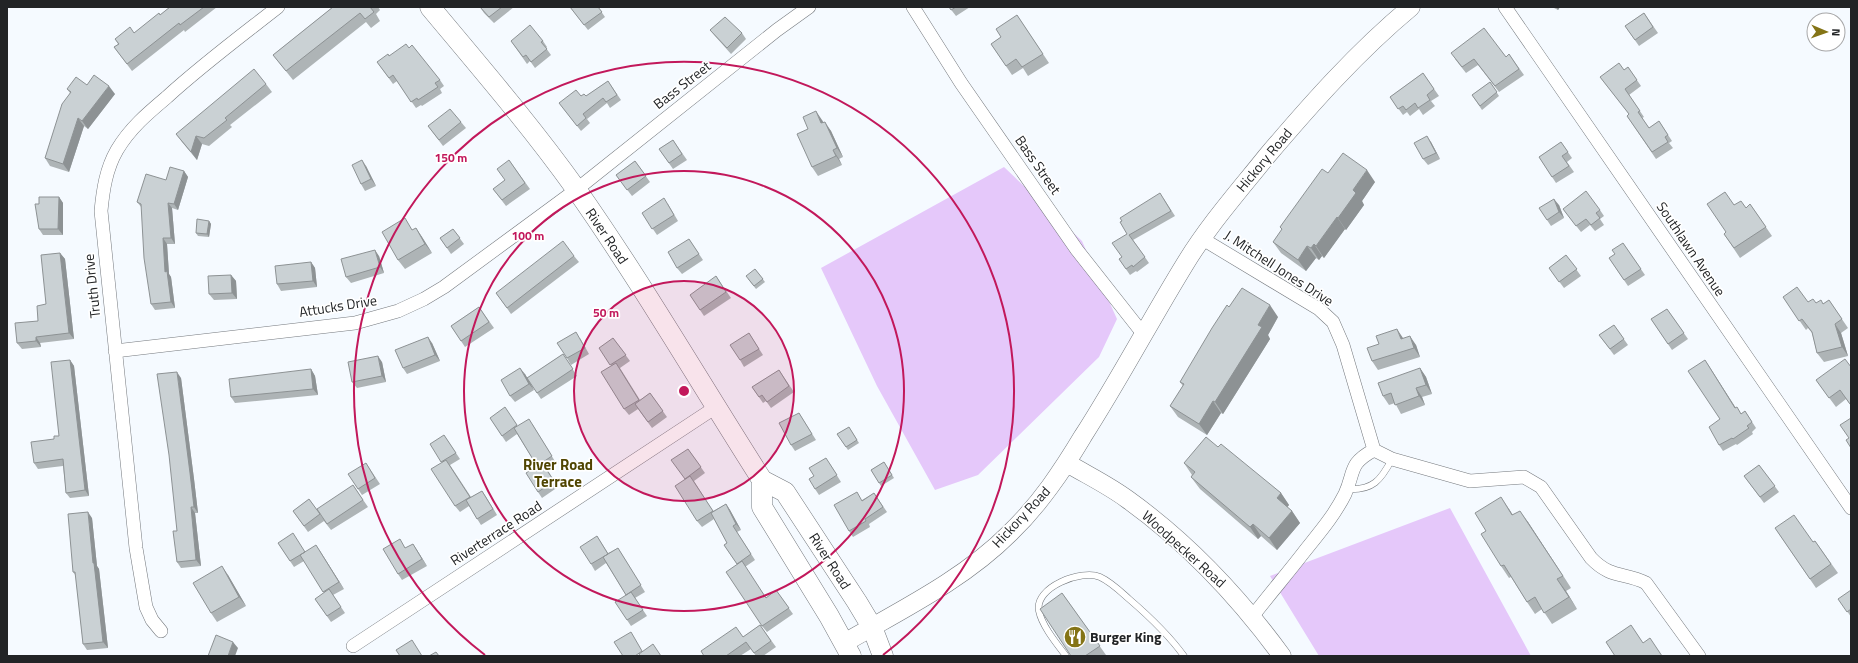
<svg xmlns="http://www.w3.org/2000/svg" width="1858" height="663" viewBox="0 0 1858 663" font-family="'Titillium Web',sans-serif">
  <rect width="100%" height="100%" fill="#f5faff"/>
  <path fill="#e5c8fa" d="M1004 167 1082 241 1117 319 1099 357 978 475 935 490 877 386 821 268Z
    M1450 508 1531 656H1319L1270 576Z"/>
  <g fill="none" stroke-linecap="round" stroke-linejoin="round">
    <g stroke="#75797e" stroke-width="7">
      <path id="lane" d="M1346 489C1373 491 1381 480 1392 459
        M1066 656C1057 644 1042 626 1039 611 1034 587 1082 569 1100 577 1111 582 1120 591 1129 599 1150 617 1168 634 1184 656"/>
    </g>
    <g stroke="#75797e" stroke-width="14">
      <path id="street" d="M913 7 961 83 1077 250 1144 335
        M1505 7 1851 508
        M1201 238 1319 309 1333 322 1343 345 1374 450C1348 464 1355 472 1345 494 1334 516 1319 533 1304 552 1287 574 1269 595 1252 617
        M115 351 355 323 398 311 424 299 444 287 576 190 777 30 809 7
        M1374 450 1392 459 1470 481 1524 477 1541 487 1591 558C1611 579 1624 572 1646 583L1699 656
        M161 631 152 620 146 607 136 548 101 211C103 190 106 169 117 150 130 128 148 113 167 97 202 65 241 36 278 7
        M353 646 716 407"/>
    </g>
    <g stroke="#75797e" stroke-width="19">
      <path id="secondary" d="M1067 463C1087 475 1108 485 1127 499 1187 542 1238 596 1282 656
        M844 643C901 610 963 580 1010 533 1040 504 1062 471 1083 436 1119 380 1150 321 1185 264 1208 226 1238 192 1266 157 1311 104 1357 52 1411 7"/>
    </g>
    <g stroke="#75797e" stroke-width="21">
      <path id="primary" d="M430 7C480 67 531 126 576 189 642 283 700 383 762 480L785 492 857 602 872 627 883 656
        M762 480V507L829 616 851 656"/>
    </g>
    <use href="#lane" stroke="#fff" stroke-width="6"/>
    <use href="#street" stroke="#fff" stroke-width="13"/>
    <use href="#secondary" stroke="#fff" stroke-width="18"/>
    <use href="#primary" stroke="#fff" stroke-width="20"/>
  </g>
  <path fill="#aeb4b6" d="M170 7H217L185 32 184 30 132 71 114 47 118 44 115 39 134 33 160 15Z
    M333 7H378L380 10 376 14 380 21 371 28 366 22 293 80 273 55Z
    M480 7H514L494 23 484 13Z
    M570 7H598L605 17 588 30Z
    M949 7H970L956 16Z
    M1552 7H1560L1558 10Z
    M1644 13 1658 33 1639 46 1625 26Z
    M1017 15 1049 63 1028 76 1023 68 1012 75 991 44 1001 37Z
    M710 30 742 33 746 39 731 54 715 36Z
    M511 41H543L547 47 546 48 551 55 535 68 530 61 527 64Z
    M409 48 440 80 444 86 440 89 442 93 422 106 421 105 416 108 397 81 393 84 377 62 389 56Z
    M1509 54 1524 75 1499 92 1478 65 1466 73 1455 59 1506 57Z
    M1628 67 1641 86 1629 95 1644 117 1642 118 1649 128 1659 121 1672 141 1669 143 1673 148 1656 159 1627 116 1629 114 1600 77 1624 70Z
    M1423 73 1439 96 1431 101 1435 106 1423 115 1419 109 1410 116 1407 112 1403 115 1390 97Z
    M608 81 621 100 610 108 607 103 587 119 590 123 581 131 559 103 586 96Z
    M1490 82 1499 96 1482 110 1472 95Z
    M266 84 272 92 230 125 232 127 209 146 202 144 197 160 182 142 176 134Z
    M87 85 115 94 88 129 84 126 69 172 50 166 45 158 70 93 67 89Z
    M822 120 823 122 831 131 843 157 839 159 842 165 818 176 812 167 808 129Z
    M461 122 466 128 443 146 428 126Z
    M673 140 687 160 673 169 659 149Z
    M1431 142 1440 159 1428 165 1423 159Z
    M1561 142 1572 158 1567 162 1574 172 1556 183 1539 157Z
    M509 160 530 189 506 206 493 189 505 180Z
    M635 161 650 182 632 196 616 175Z
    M366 166 376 186 365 191 361 184Z
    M184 171 188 177 178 210 172 208 175 244H167L169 274 171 277 175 308 155 310 151 304 142 208 137 202 166 180Z
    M1328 173 1375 182 1362 201 1364 205 1346 230 1345 229 1324 258 1322 256 1319 260 1316 258 1306 271 1281 253 1273 242 1282 230 1280 227Z
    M59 197 63 203V235H43L39 229V204Z
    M1164 199 1175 216 1133 240 1149 263 1137 272 1136 271 1130 275 1119 259 1122 257 1127 234Z
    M668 204 678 221 657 235 642 213Z
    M1750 204 1772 236 1740 258 1724 234 1726 232 1734 205 1746 208Z
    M1559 205 1564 218 1551 226 1547 220Z
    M1563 209 1600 210 1604 216 1600 219 1604 225 1595 231 1590 225 1581 232Z
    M209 221 211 224 209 237 198 236 196 233Z
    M416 228 422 237 432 253 405 269 398 260 413 230Z
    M453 229 464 244 451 254 440 238Z
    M689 239 703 260 682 274 677 268Z
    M1623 243 1645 275 1628 286 1609 258 1615 254Z
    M60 253 65 259 74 339 40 343 41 347 22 349 17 343 38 321 46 304Z
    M1566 255 1581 276 1564 288 1549 268Z
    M379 256 384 273 351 283 346 277Z
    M574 256 579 262 511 314 496 293Z
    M311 262 315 268 317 287 281 291 277 284Z
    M755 269 765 282 756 289 748 279Z
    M231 275 236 281 237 299 214 300 209 294Z
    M716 276 731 298 704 316 700 310Z
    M1783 297 1808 302 1823 304 1829 300 1848 328 1841 333 1848 356 1824 362 1817 353 1812 333 1808 328 1806 330Z
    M479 307 494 328 465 347 451 326Z
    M1229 307 1278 317 1268 335 1270 339 1223 414 1221 413 1207 435 1178 417 1170 406 1183 386 1180 382Z
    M1667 309 1688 339 1672 350 1651 319Z
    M1614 325 1628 345 1614 355 1599 335Z
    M749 333 763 355 744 367 740 360Z
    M580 338 589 354 571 365 567 358Z
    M613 338 630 361 620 368 640 400 650 393 667 417 652 428 638 409 629 415 624 409 611 366Z
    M1404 338 1416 345 1420 357 1378 370 1372 361Z
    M432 343 440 361 407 374 403 368Z
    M563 354 577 376 541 399 527 378Z
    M70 360 74 366 89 496 70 498 66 493 63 466 38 469 34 463 54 439 59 436Z
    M1705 360 1736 408 1741 414 1745 411 1756 428 1752 432 1753 434 1737 445 1736 444 1723 451 1719 445 1720 419Z
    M382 362 386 382 357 388 352 382Z
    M1851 367V406L1846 399 1836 407 1816 380Z
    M1420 368 1426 377 1432 394 1422 397 1425 405 1401 414 1395 403 1389 405 1383 396Z
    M311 369 315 376 318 395 235 403 231 397Z
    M779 370 794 392 771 408 766 401 763 403 752 387Z
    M525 374 534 390 515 402 510 396Z
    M181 378 194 479 198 513H195L201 566 181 568 177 562V531Z
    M799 413 816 440 795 451 791 445Z
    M490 418 518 426 533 425 556 463 547 469 558 487 542 498 538 492 537 466 517 434 506 442Z
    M849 427 859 443 848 450 837 434Z
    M444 435 460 459 450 465 471 497 482 491 497 515 481 525 469 506 460 512 455 506 442 463Z
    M1218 447 1281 493 1289 505 1287 507 1292 511 1300 523 1277 550 1261 536 1258 539 1200 489 1191 477 1192 475 1184 463Z
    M688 449 705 473 694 481 713 511 726 504 730 510 741 530 737 532 755 560 745 567 766 598 776 590 793 614 767 632 762 626 737 564 724 545 727 543 714 519 702 527 697 521 685 479Z
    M884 462 894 478 881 486 871 470Z
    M366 463 380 484 362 495 358 489Z
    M830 464 841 482 819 495 815 489 814 476Z
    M1759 465 1779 492 1764 503 1744 476Z
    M353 485 368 507 331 530 324 521 308 532 293 511 309 499 323 518Z
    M874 493 887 512 869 524 870 527 853 537 849 531 862 500Z
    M1509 509 1513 515 1528 522 1571 588 1566 591 1577 609 1552 624 1542 609 1535 614 1527 602 1511 577 1509 578 1501 566 1486 531Z
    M92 518 97 566 99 569 108 648 87 650 83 644 76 576 73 572Z
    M1775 528 1813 542 1815 541 1838 573 1816 588Z
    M597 536 608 553 618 548 645 592 635 598 647 616 631 626 627 620 626 595 606 563 595 571 591 564Z
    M278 543 305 552 320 551 344 589 333 595 345 613 331 622 315 599 324 593 304 561 294 567Z
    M413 544 427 566 402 580 398 574 406 548Z
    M228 575 246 606 217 622 211 613Z
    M1851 590V617L1843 605Z
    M1062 593 1106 655 1105 656H1071Z
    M760 625 776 647 763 656H756L751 649 740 656H704L743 637Z"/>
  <path fill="#8d9294" d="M1556 7H1560L1558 10Z
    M109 86 115 94 88 129 82 121Z
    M816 111 822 120 828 132 821 123Z
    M78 118 84 126 69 172 63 164Z
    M825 122 831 131 843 157 837 148Z
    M196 136 202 144 197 160 191 152Z
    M1427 136 1431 142 1440 159 1436 153Z
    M833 150 839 159 842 165 836 156Z
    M362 160 366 166 376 186 371 179Z
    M1367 170 1375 182 1362 201 1364 205 1346 230 1338 218 1353 190Z
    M184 171 188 177 178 210 174 204Z
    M59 197 63 203V235L58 229Z
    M1554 199 1559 205 1564 218 1559 212Z
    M168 203 172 208 175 244 171 238Z
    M1337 217 1345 229 1324 258 1316 246Z
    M209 221 211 224 209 237 207 234Z
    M416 228 422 237 432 253 425 244Z
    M163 238 167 244 169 274 171 277 175 308 171 302 165 272Z
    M1314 244 1322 256 1319 260 1311 248Z
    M1307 246 1316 258 1306 271 1298 260Z
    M375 250 379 256 384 273 380 267Z
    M60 253 65 259 74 339 69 333Z
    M311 262 315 268 317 287 313 281Z
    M231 275 236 281 237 299 232 293Z
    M1270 305 1278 317 1268 335 1270 339 1223 414 1215 402 1258 325Z
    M1835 324 1841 333 1848 356 1842 347Z
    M1397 329 1403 338 1407 348 1401 339Z
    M1410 336 1416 345 1420 357 1414 348Z
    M36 337 40 343 41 347 36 341Z
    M428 337 432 343 440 361 435 355Z
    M378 356 382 362 386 382 382 376Z
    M70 360 74 366 89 496 85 490Z
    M1705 360 1709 366 1740 415 1735 408Z
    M520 368 525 374 534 390 529 384Z
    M1420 368 1426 377 1432 394 1426 385Z
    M311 369 315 376 318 395 313 389Z
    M177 372 181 378 194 479 198 513 194 507Z
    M1416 388 1422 397 1425 405 1419 396Z
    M1213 401 1221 413 1207 435 1199 424Z
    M482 491 486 497 497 515 493 509Z
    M1281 493 1289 505 1285 510 1277 498Z
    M1501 497 1509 509 1520 527 1512 515Z
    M726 504 730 510 741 530 736 524Z
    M191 507 195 513 201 566 196 560Z
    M1292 511 1300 523 1277 550 1269 538Z
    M1520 511 1528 522 1571 588 1563 576Z
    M88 512 92 518 97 566 99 569 108 648 103 642 93 563Z
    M1253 524 1261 536 1258 539 1250 527Z
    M413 544 417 550 427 566 422 559Z
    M316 545 320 551 344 589 339 582Z
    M222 566 228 575 246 606 239 597Z
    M1557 579 1566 591 1577 609Z
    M233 642 238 648 235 656H228Z"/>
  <path fill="#cad1d4" stroke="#8d9294" d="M170 7H204L180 25 179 23 127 64 114 47 119 44 115 39 130 27 134 33 159 13 160 15Z
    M333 7H370L374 12 365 19 360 13 286 71 273 55Z
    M480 7H502L489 17Z
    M570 7H598L602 12 584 25Z
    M949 7H956L951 10Z
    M1644 13 1653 27 1635 40 1625 26Z
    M1017 15 1043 54 1022 67 1016 59 1006 66 991 44 1001 37 996 29Z
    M725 17 742 33 727 48 710 30Z
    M530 25 543 41 541 42 547 49 531 62 526 55 523 57 511 41Z
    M1484 28 1506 57 1509 54 1519 69 1495 86 1474 59 1462 67 1451 53Z
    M406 44 409 48 412 45 440 80 435 83 438 87 418 100 417 98 411 102 393 75 389 78 377 62 388 54 389 56Z
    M1619 63 1624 70 1628 67 1637 80 1625 89 1640 111 1638 112 1649 128 1659 121 1668 135 1665 137 1668 142 1652 152 1627 116 1629 114 1600 77Z
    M254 69 266 84 225 118 227 120 204 138 196 136 191 152 176 134Z
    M1423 73 1434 89 1427 95 1430 100 1418 108 1415 103 1406 110 1403 106 1398 109 1390 97Z
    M94 75 109 86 82 121 78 118 63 164 45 158 62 104 71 92 67 89 76 77 87 85Z
    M608 81 617 95 606 102 603 98 583 114 586 118 577 126 559 103 576 90 581 96 584 94 586 96Z
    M1490 82 1497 92 1480 106 1472 95Z
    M450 109 461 122 439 140 428 126Z
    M816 111 821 123 825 122 837 148 833 150 836 156 812 167 797 134 808 129 803 117Z
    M1427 136 1436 153 1423 159 1414 143Z
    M673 140 682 154 669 163 659 149Z
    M1561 142 1568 152 1562 156 1569 166 1552 177 1539 157Z
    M1343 153 1367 170 1353 190 1356 193 1338 218 1337 217 1316 246 1314 244 1311 248 1307 246 1298 260 1273 242 1282 229 1280 227 1322 169 1328 173Z
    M362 160 371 179 361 184 352 165Z
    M509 160 525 183 502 200 493 189 505 180 497 169Z
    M635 161 646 176 627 190 616 175Z
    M170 167 184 171 174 204 168 203 171 238H163L165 272 167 271 171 302 151 304 144 258 141 204 137 202 146 174 166 180Z
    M1586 191 1600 210 1596 213 1600 218 1591 225 1586 219 1576 226 1563 209Z
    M1725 192 1734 205 1741 201 1746 208 1750 204 1766 227 1734 248 1724 234 1726 232 1707 204Z
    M1160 193 1171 211 1129 235 1145 257 1133 267 1132 265 1126 269 1119 259 1122 257 1112 243 1127 234 1120 222 1122 221 1120 218Z
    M39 197H59L58 229H39L35 204H39Z
    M664 198 674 215 652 229 642 213Z
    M1554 199 1559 212 1547 220 1539 208Z
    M405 218 412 230 416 228 425 244 398 260 382 232Z
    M197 219 209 221 207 234 196 233Z
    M453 229 460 238 447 248 440 238Z
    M689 239 699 254 677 268 668 252Z
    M563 241 574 256 507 308 496 293Z
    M1623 243 1641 269 1624 280 1609 258 1615 254 1612 250Z
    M375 250 380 267 346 277 341 259Z
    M60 253 69 333 36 337V341L17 343 15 323 38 321 37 306 46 304 41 255Z
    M1566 255 1577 269 1559 282 1549 268Z
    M311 262 313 281 277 284 275 266Z
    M755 269 763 279 754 286 746 276Z
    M231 275 232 293 209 294 208 276Z
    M716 276 726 292 700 310 690 295Z
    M1797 287 1808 302 1813 299 1816 303 1821 300 1823 304 1829 300 1842 319 1835 324 1842 347 1817 353 1812 332 1802 319 1799 321 1783 297Z
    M1242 288 1270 305 1258 325 1262 327 1215 402 1213 401 1199 424 1170 406 1184 384 1180 382 1212 328 1227 305 1229 307Z
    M479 307 489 322 461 341 451 326Z
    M1667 309 1684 333 1668 344 1651 319Z
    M1614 325 1624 339 1610 349 1599 335Z
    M1397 329 1401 339 1410 336 1414 348 1372 361 1367 348 1379 344 1376 336Z
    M576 332 585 348 567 358 557 343Z
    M749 333 759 349 740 360 730 345Z
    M428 337 435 355 403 368 395 350Z
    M613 338 626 355 610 365 599 348Z
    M563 354 573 369 537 393 527 378Z
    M378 356 382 376 352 382 348 362Z
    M1845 359 1851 367V403L1850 404 1840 390 1829 398 1816 380Z
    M70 360 85 490 66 493 63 459 34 463 31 442 54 439V436H59L51 362Z
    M1705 360 1735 408 1737 407 1741 414 1745 411 1752 422 1747 426 1749 428 1733 439 1732 438 1719 445 1709 427 1720 419 1688 371Z
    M616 363 639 400 624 409 601 372Z
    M520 368 529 384 510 396 501 380Z
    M1420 368 1426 385 1416 388 1419 396 1395 405 1391 393 1383 396 1378 383Z
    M311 369 313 389 231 397 229 379Z
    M779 370 789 386 767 402 762 395 759 397 752 387Z
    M177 372 190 473 194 507H191L196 560 177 562 173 531H177L169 455 157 374Z
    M650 393 663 411 648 422 635 404Z
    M505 407 517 425 502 436 490 418Z
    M799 413 812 434 791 445 779 423Z
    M1851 418V448L1846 440 1849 438 1840 425Z
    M529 419 552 456 537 466 514 428Z
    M849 427 857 440 846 447 837 434Z
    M444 435 456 453 441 462 430 444Z
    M1206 437 1218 447 1221 444 1281 493 1277 498 1292 511 1269 538 1253 524 1250 527 1191 477 1195 472 1184 463Z
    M688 449 701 467 685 479 671 460Z
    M826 458 837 475 815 489 809 479 814 476 809 468Z
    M446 460 470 497 455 506 431 469Z
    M884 462 892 475 879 483 871 470Z
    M366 463 375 478 358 489 348 474Z
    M542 463 554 481 538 492 526 473Z
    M1759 465 1775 486 1760 497 1744 476Z
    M690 476 713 511 697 521 675 486Z
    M353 485 363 500 327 524 317 509Z
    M482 491 493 509 477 519 466 500Z
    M857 492 862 501 874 493 883 507 865 519 866 521 849 531 834 505Z
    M1501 497 1512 515 1520 511 1563 576 1557 579 1569 597 1544 613 1535 597 1527 602 1504 565 1501 566 1481 534 1486 531 1475 513Z
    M309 499 320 514 304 526 293 511Z
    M726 504 736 524 733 526 751 554 737 564 724 545 727 543 711 513Z
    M88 512 93 563H94L103 642 83 644 75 572H73L68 514Z
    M1794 515 1813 542 1815 541 1831 564 1810 579 1775 528Z
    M293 533 305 552 290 561 278 543Z
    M597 536 608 554 591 564 580 547Z
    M400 539 405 548 413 544 422 559 398 574 383 549Z
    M316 545 339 582 323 592 300 555Z
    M618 548 641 585 626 595 603 557Z
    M742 561 766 598 776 590 789 608 762 626 726 572Z
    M222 566 239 597 211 613 193 583Z
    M329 589 341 607 327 616 315 599Z
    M1851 590V610V609L1847 612 1838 599Z
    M631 592 643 610 627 620 615 602Z
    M1062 593 1100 646 1085 656H1071L1040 609Z
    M760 625 771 641 754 653 746 642 726 656H704L701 651 736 627 743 637Z
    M1631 625 1643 643 1650 638 1662 656H1615L1606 642Z
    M631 632 642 651 635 656H623L614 642Z
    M216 635 233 642 228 656H208Z
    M412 640 422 656H400L396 650Z
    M653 644 661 656H640L639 654Z
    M436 652 439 656H429Z"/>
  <circle cx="684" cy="391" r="110" fill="#c2185b" fill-opacity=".12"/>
  <g fill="none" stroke="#c2185b" stroke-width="2">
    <circle cx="684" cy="391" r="110"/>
    <circle cx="684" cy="391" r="220"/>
    <path d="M485 655A330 330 0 1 1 883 655"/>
  </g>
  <defs>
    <g id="restaurant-disc" transform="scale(1.15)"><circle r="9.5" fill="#847416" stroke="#fff"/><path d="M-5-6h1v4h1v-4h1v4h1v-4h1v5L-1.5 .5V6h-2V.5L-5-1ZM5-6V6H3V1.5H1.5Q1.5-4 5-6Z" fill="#fff"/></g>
  </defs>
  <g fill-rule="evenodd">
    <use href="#restaurant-disc" x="1075" y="637"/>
  </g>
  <g text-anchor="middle" stroke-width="3.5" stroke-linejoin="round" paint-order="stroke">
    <g font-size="14" fill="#222426" stroke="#fff">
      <text transform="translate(682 85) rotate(-38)" y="5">Bass Street</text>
      <text transform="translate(1264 160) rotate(-50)" y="5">Hickory Road</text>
      <text transform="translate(1038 165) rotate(55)" y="5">Bass Street</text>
      <text transform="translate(607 236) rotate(56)" y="5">River Road</text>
      <text transform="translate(1691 249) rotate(56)" y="5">Southlawn Avenue</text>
      <text transform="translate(1279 268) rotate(33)" y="5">J. Mitchell Jones Drive</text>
      <text transform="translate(92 286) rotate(-96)" y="5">Truth Drive</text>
      <text transform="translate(338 306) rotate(-9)" y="5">Attucks Drive</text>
      <text transform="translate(1021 517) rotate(-47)" y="5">Hickory Road</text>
      <text transform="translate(496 533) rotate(-33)" y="5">Riverterrace Road</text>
      <text transform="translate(1184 549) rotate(42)" y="5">Woodpecker Road</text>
      <text transform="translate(830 561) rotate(57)" y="5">River Road</text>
    </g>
    <g font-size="14" font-weight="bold" fill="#222426" stroke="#fff" text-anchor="start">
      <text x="1090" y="642">Burger King</text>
    </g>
    <g font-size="15" font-weight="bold" fill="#504501" stroke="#fff">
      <text x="558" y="470">River Road<tspan x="558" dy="17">Terrace</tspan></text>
    </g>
  </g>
  <circle cx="684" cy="391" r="6" fill="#c2185b" stroke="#fff" stroke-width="2"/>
  <g font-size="12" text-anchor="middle" font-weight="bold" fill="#c2185b" stroke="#fff" stroke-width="3.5" stroke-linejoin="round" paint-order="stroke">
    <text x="451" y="162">150 m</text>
    <text x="528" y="240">100 m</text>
    <text x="606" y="317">50 m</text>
  </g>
  <rect width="1858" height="663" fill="none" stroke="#222426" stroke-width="16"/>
  <g transform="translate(1826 32) rotate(92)"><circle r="19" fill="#ffffff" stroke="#a7a7a8"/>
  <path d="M0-3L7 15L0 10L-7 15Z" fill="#847416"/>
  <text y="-6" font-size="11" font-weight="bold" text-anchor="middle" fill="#222426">N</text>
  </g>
</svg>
